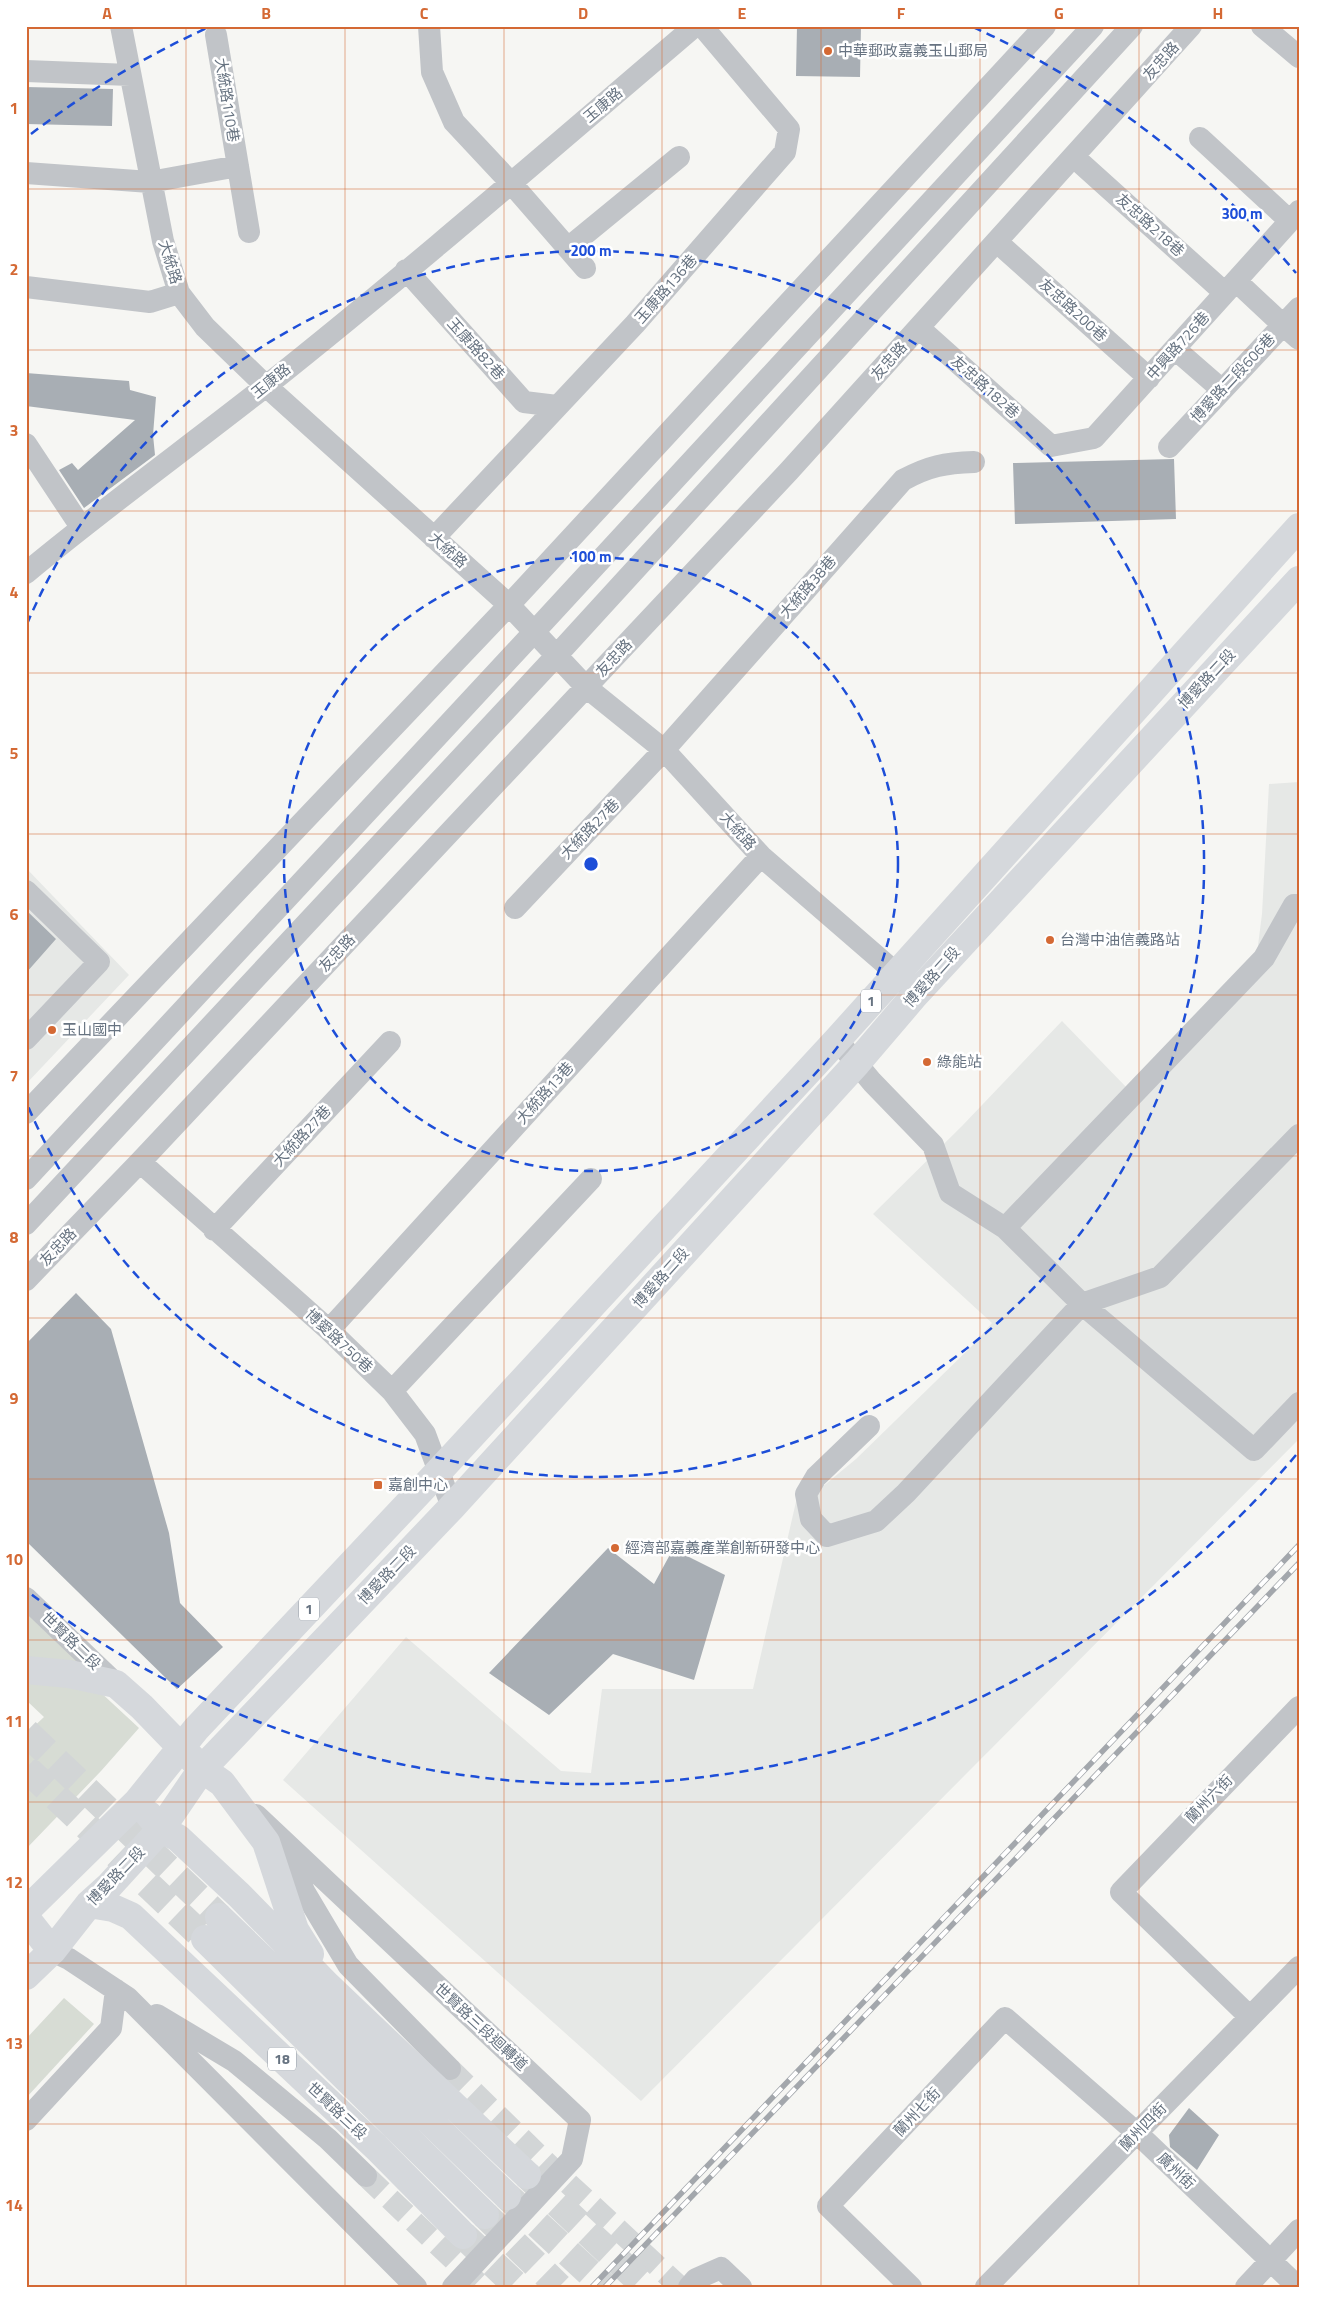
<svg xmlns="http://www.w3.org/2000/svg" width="1325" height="2313" viewBox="0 0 1325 2313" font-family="'Titillium Web','Noto Sans TC',sans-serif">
  <rect width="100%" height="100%" fill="#f6f6f3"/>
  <path fill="#e6e8e6" d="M1299 782V1439L641 2101 283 1780 406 1637 561 1771 591 1773 602 1689H753L801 1480 821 1488 856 1459 974 1344 992 1323 873 1214 962 1126 1062 1021 1128 1089 1256 961 1262 914 1269 784Z
    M26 868 129 975 26 1084Z"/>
  <path fill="#d7dcd4" d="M26 1611 88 1670 26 1664Z
    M26 1683 98 1690 139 1728 101 1771 26 1849V1734L44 1717 26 1700Z
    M64 1998 94 2024 26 2098V2039Z"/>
  <path fill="#a8aeb4" d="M797 26H861L860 77 796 76Z
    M26 87 113 89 112 126 26 124Z
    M26 373 129 381 130 390 156 397 153 435 155 455 84 508 59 470 72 463 78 470 135 420 26 406Z
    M1174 459 1176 519 1015 524 1013 463Z
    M26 910 56 939 26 973Z
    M76 1293 111 1329 169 1533 180 1603 223 1647 177 1689 26 1541V1344Z
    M608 1548 654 1584 673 1549 725 1575 694 1680 613 1654 549 1715 489 1673Z
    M1189 2108 1219 2135 1197 2170 1170 2147 1169 2135Z"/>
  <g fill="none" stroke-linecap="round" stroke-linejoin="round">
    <path stroke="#d2d5d6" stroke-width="22" stroke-dasharray="22 11" stroke-linecap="butt" d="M450 2069 556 2172 680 2287
      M366 2176 482 2287"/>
    <path stroke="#d2d5d6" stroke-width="28" stroke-dasharray="28 14" stroke-linecap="butt" d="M26 1732 219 1917
      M26 1768 205 1939
      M527 2175 646 2287
      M507 2196 605 2287
      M485 2215 559 2287
      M463 2235 518 2287"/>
    <path stroke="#c1c4c8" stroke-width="22" d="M121 26 163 241 179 293 205 327 266 386 509 605 586 687 664 750 761 856 896 973 908 986
      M429 26 432 72 454 122 511 183 585 268
      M1262 26 1299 57
      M216 35 249 232
      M26 71 130 75
      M1200 138 1290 221
      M1074 157 1225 293
      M26 173 150 182 238 166
      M997 242 1149 378
      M568 248 679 157
      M406 270 524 402 557 406
      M1236 281 1283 325 1299 308
      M26 287 150 302 179 293
      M919 328 1051 446 1094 438 1299 211
      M1175 349 1221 389
      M26 444 81 527
      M1169 447 1283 325 1299 339
      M434 538 635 324 785 152 789 129 702 26
      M26 573C104 508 186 449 266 386 412 270 553 147 695 26
      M26 891 99 962 26 1039
      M515 908 664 750 903 480C929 466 945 463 974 462
      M837 1040 872 1082 933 1145 950 1193 1005 1228 1082 1304 1254 1450 1299 1403
      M26 1113 509 605 1045 26
      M140 1162 329 1330 392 1391 425 1434 452 1507
      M26 1179 535 631 1093 26
      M26 1224 557 655 1132 26
      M1005 1228 1264 958 1294 905H1299
      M214 1230 390 1042
      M26 1280 140 1162 789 471 1191 26
      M329 1330 761 856
      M392 1391 591 1179
      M869 1426 816 1477 806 1494 811 1519 827 1536 876 1521 906 1493 1082 1304 1160 1277 1299 1135
      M26 1598 116 1684
      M256 1815 580 2120 572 2159 453 2287
      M287 1850 304 1891 348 1965 450 2069
      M52 1951 69 1959 128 1998 416 2287
      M157 2015 234 2061 328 2139 366 2176
      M1250 2017 1121 1892 1299 1707
      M26 2120 111 2028 116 1990
      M689 2287 696 2279 721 2268 741 2287
      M911 2287 828 2206 1005 2018 1137 2133 1298 2287
      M986 2287 1299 1967
      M1246 2287 1299 2230"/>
    <path stroke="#d5d8dc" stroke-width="28" d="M26 1670 69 1674 116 1684 142 1707 202 1769 222 1783 266 1842 295 1930 310 1954
      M149 1815 161 1829 178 1838 239 1895 328 1986 527 2175
      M89 1904 113 1908 131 1916 376 2147 463 2235
      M26 1911 137 1802 196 1729 439 1471 837 1040 1299 527
      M219 1917 507 2196
      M26 1918 52 1951
      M205 1939 485 2215
      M26 1976 52 1951 89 1904 109 1886 161 1829 202 1769 452 1507 857 1063 915 995 1299 580"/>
    <g stroke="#a3a7ac" stroke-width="5.5">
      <path id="rail" d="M592 2287 1299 1545
        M605 2287 1299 1563"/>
    </g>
    <use href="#rail" stroke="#fff" stroke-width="4" stroke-dasharray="11" stroke-linecap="butt"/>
  </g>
  <path fill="none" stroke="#d46934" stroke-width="1" stroke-opacity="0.55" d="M186 26V2287M345 26V2287M504 26V2287M662 26V2287M821 26V2287M980 26V2287M1139 26V2287M26 189H1299M26 350H1299M26 511H1299M26 673H1299M26 834H1299M26 995H1299M26 1156H1299M26 1318H1299M26 1479H1299M26 1640H1299M26 1802H1299M26 1963H1299M26 2124H1299"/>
  <g fill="none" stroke="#1d4ed8" stroke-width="2.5" stroke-dasharray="9 6">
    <circle cx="591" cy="864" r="307"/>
    <path d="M27 624A613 613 0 1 1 27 1104"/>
    <path d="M1296 1455A920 920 0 0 1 31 1594M31 134A920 920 0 0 1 209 27M973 27A920 920 0 0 1 1296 273"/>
  </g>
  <g fill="#d46934" stroke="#fff" stroke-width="2">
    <circle cx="828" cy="51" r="5"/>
    <circle cx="1050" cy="940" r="5"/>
    <circle cx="52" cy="1030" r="5"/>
    <circle cx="927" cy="1062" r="5"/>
    <rect x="373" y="1480" width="10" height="10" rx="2.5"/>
    <circle cx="615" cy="1548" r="5"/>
  </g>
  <g text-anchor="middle" stroke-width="5" stroke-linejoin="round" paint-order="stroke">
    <g fill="#fff" stroke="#959da7" stroke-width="1">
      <rect x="861" y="989.5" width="20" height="23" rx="4"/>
      <rect x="299" y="1597.5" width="20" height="23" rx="4"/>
      <rect x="268" y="2047.5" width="28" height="23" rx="4"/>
    </g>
    <g font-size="14" font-weight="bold" fill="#677381">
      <text x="871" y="1006">1</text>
      <text x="309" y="1614">1</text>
      <text x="282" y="2064">18</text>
    </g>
    <g font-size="15" fill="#677381" stroke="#fff" text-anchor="start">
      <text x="838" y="56">中華郵政嘉義玉山郵局</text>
      <text x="1060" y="945">台灣中油信義路站</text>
      <text x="62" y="1035">玉山國中</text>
      <text x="937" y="1067">綠能站</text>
      <text x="388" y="1490">嘉創中心</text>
      <text x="625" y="1553">經濟部嘉義產業創新研發中心</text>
    </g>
    <g font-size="15" fill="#677381" stroke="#fff">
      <text transform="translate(1161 61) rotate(-48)" y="5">友忠路</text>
      <text transform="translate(227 100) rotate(81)" y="5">大統路110巷</text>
      <text transform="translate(603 105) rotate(-40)" y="5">玉康路</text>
      <text transform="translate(1150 225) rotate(42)" y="5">友忠路218巷</text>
      <text transform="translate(170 262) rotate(73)" y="5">大統路</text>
      <text transform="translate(666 289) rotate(-49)" y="5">玉康路136巷</text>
      <text transform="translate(1073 310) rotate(42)" y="5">友忠路200巷</text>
      <text transform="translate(1178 346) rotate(-48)" y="5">中興路726巷</text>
      <text transform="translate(476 349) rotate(48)" y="5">玉康路82巷</text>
      <text transform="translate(889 361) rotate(-48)" y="5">友忠路</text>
      <text transform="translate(1233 378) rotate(-47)" y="5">博愛路二段606巷</text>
      <text transform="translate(271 381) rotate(-39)" y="5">玉康路</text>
      <text transform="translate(985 387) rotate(42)" y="5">友忠路182巷</text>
      <text transform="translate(448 550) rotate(42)" y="5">大統路</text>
      <text transform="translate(808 587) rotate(-49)" y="5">大統路38巷</text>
      <text transform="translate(614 658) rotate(-47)" y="5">友忠路</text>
      <text transform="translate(1207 679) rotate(-47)" y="5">博愛路二段</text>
      <text transform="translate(590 829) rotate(-46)" y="5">大統路27巷</text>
      <text transform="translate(738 831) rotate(48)" y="5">大統路</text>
      <text transform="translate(337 953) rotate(-47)" y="5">友忠路</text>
      <text transform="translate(932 977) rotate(-48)" y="5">博愛路二段</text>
      <text transform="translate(545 1093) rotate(-48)" y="5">大統路13巷</text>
      <text transform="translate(302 1136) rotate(-47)" y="5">大統路27巷</text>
      <text transform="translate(58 1247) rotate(-46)" y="5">友忠路</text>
      <text transform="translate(661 1278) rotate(-48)" y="5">博愛路二段</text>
      <text transform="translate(339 1341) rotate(43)" y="5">博愛路750巷</text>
      <text transform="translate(387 1575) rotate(-46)" y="5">博愛路二段</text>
      <text transform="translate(71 1641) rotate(44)" y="5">世賢路二段</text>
      <text transform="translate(1209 1799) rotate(-46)" y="5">蘭州六街</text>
      <text transform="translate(116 1876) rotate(-46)" y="5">博愛路二段</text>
      <text transform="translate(481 2027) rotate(43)" y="5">世賢路三段迴轉道</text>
      <text transform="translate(337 2111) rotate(43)" y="5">世賢路三段</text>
      <text transform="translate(917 2112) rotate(-47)" y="5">蘭州七街</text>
      <text transform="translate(1143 2127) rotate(-46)" y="5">蘭州四街</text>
      <text transform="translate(1176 2171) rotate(44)" y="5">廣州街</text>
    </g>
  </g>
  <circle cx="591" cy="864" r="8" fill="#1d4ed8" stroke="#fff" stroke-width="2.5"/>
  <g font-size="15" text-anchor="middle" font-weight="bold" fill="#1d4ed8" stroke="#fff" stroke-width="5" stroke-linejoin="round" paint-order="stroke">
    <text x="1242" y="219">300 m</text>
    <text x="591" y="256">200 m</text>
    <text x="591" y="562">100 m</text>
  </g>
  <rect width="1325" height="2313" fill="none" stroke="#ffffff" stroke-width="55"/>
  <rect x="28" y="28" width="1270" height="2258" fill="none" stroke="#d46934" stroke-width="2"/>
  <g font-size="16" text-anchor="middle" font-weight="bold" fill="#d46934">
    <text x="107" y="19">A</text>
    <text x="266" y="19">B</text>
    <text x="424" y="19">C</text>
    <text x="583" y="19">D</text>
    <text x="742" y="19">E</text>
    <text x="901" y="19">F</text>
    <text x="1059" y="19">G</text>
    <text x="1218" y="19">H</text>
    <text x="14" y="114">1</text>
    <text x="14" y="275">2</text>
    <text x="14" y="436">3</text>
    <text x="14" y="598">4</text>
    <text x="14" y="759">5</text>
    <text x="14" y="920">6</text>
    <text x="14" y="1082">7</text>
    <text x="14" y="1243">8</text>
    <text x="14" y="1404">9</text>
    <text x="14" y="1565">10</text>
    <text x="14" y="1727">11</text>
    <text x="14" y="1888">12</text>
    <text x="14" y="2049">13</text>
    <text x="14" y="2211">14</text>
  </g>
</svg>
